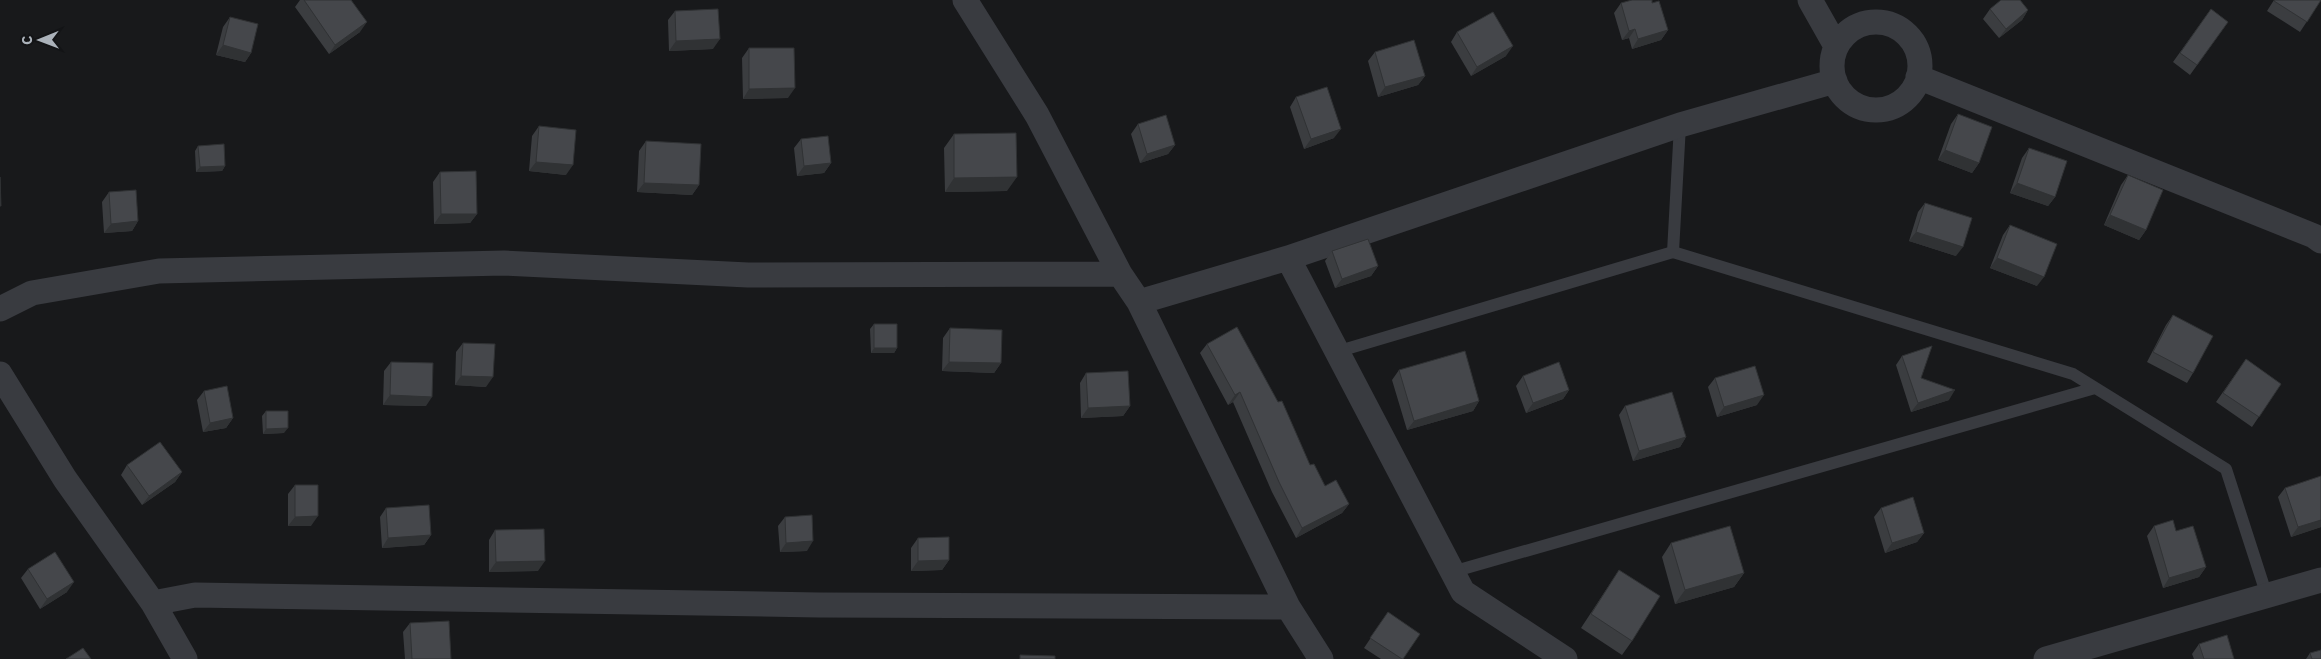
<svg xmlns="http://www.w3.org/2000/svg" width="2321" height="659" viewBox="0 0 2321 659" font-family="'IBM Plex Sans',sans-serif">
  <rect width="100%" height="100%" fill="#18191b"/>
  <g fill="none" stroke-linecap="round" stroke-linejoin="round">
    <path stroke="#393b40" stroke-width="12" d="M1673 252 1680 125
      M1336 352 1673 252 2073 374 2226 469 2267 596
      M1452 572 2095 388"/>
    <path stroke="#393b40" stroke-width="25" d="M965 0 1037 115 1120 274 1139 302 1288 607 1321 659
      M1810 0 1836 46
      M1832 66a44 44 0 1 1 88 0a44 44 0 1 1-88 0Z
      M1918 77 2314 236 2321 241
      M1288 258 1463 592 1565 659
      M1139 302 1288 258 1680 125 1835 81
      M0 309 32 293 159 271 504 263 748 275 1120 274
      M0 374 65 479 153 603 185 659
      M153 603 195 595 819 605 1288 607
      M2046 659 2321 580"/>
  </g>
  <path fill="#3b3d40" d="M300 0H351L360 32 329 54 295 7Z
    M2274 0H2321L2300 32 2267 11Z
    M1621 3H1652L1668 30 1661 40 1632 49 1629 38 1622 40 1614 13Z
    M1990 9 2028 10 2022 20 1999 38 1983 19Z
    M2211 9 2228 22 2190 75 2173 62Z
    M675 11 713 49 669 51 668 20Z
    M230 17 251 53 245 62 216 55 223 27Z
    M1457 32 1506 56 1471 76 1451 42Z
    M749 48 788 98 743 99 742 58Z
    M1375 52 1425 76 1418 85 1378 97 1368 61Z
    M1296 97 1334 138 1304 149 1290 107Z
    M1958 114 1979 163 1972 173 1938 160 1951 124Z
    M1138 124 1175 145 1168 154 1140 163 1131 134Z
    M539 126 566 175 529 171 532 136Z
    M954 134 1007 191 945 192 944 148Z
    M801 139 831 163 824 173 797 176 794 148Z
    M646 141 699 185 692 195 637 192 639 151Z
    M198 146 225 166 222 171 196 172 195 151Z
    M2029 148 2055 197 2048 206 2010 193 2022 158Z
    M440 172 477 214 470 223 434 224 433 182Z
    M2128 175 2146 230 2139 240 2104 225 2121 185Z
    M109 192 138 221 132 231 104 233 102 202Z
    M1925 203 1956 256 1909 241 1918 212Z
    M2010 225 2037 286 1990 268 2003 235Z
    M1332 251 1378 266 1371 276 1335 288 1325 261Z
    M2173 315 2193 373 2187 383 2147 362 2166 325Z
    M874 324 897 348 894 353H871L870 329Z
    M950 328 1001 363 994 373 942 371 943 338Z
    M463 343 486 387 455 385 456 352Z
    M1207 344 1310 465 1325 486 1349 504 1342 513 1296 538 1272 492 1233 402 1228 405 1200 353Z
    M1902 356 1921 378 1949 400 1911 412 1896 365Z
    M2246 359 2281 384 2252 427 2216 402Z
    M391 362 426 406 383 405 384 371Z
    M1399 370 1479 401 1473 411 1407 430 1392 380Z
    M1086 373 1130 406 1123 416 1081 418 1080 383Z
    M1523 376 1569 390 1563 399 1526 413 1516 386Z
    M1715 378 1757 405 1717 417 1708 387Z
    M204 391 233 418 226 428 203 432 197 400Z
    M1625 406 1686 437 1680 447 1633 461 1619 415Z
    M266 411 284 433 263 434 262 416Z
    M127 465 182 472 175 482 142 505 121 475Z
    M295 485 311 526H288V494Z
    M2285 488 2321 527 2291 537 2278 497Z
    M386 508 431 535 424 545 382 548 380 517Z
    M1881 508 1924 533 1917 542 1885 553 1874 517Z
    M785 517 807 551 780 552 778 526Z
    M2154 526 2176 531 2206 567 2199 577 2163 588 2147 536Z
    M495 530 538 571 489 572V540Z
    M918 538 949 560 942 570 911 571V548Z
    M1671 543 1744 573 1734 587 1675 604 1662 557Z
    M28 569 67 592 40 609 21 578Z
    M1619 570 1632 641 1622 655 1581 628Z
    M1388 612 1403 659H1381L1364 648Z
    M410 623 451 659H405L403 632Z
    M2199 644 2234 659H2194L2192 654Z
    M2310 653 2321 659H2306Z"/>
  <path fill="#303234" d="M2028 10 2022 20 1999 38 2006 29Z
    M367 22 360 32 329 54 335 45Z
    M1635 29 1629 38 1622 40 1629 31Z
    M1668 30 1661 40 1632 49 1638 39Z
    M720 39 713 49 669 51 676 41Z
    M223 45 251 53 245 62 216 55Z
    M1513 46 1506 56 1471 76 1477 67Z
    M1425 76 1418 85 1378 97 1385 87Z
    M795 88 788 98 743 99 749 89Z
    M1341 129 1334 138 1304 149 1311 139Z
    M1175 145 1168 154 1140 163 1147 154Z
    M1945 150 1979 163 1972 173 1938 160Z
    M536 162 573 165 566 175 529 171Z
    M831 163 824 173 797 176 804 166Z
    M225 166 222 171 196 172 200 167Z
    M1017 177 1007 191 945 192 954 178Z
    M644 183 699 185 692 195 637 192Z
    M2017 183 2055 197 2048 206 2010 193Z
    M441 214H477L470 223 434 224Z
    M2110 215 2146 230 2139 240 2104 225Z
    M138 221 132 231 104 233 111 224Z
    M1916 232 1963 247 1956 256 1909 241Z
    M1997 258 2044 277 2037 286 1990 268Z
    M1378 266 1371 276 1335 288 1342 279Z
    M874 348H897L894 353H871Z
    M949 362 1001 363 994 373 942 371Z
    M461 376 493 377 486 387 455 385Z
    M1569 390 1563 399 1526 413 1533 403Z
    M1955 390 1949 400 1911 412 1918 403Z
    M1240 392 1233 402 1228 405 1235 395Z
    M390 395 432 397 426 406 383 405Z
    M1764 395 1757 405 1717 417 1724 407Z
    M1479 401 1473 411 1407 430 1414 421Z
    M1130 406 1123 416 1081 418 1088 408Z
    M233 418 226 428 203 432 210 423Z
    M288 428 284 433 263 434 266 429Z
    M1686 437 1680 447 1633 461 1639 451Z
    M182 472 175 482 142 505 149 496Z
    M1349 504 1342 513 1296 538 1302 528Z
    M318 516 311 526H288L295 517Z
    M2321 520V527L2291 537 2298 527Z
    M1924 533 1917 542 1885 553 1892 543Z
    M431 535 424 545 382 548 388 538Z
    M813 541 807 551 780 552 786 543Z
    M949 560 942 570 911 571 918 561Z
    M545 561 538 571 489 572 496 562Z
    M2206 567 2199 577 2163 588 2169 578Z
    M1744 573 1734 587 1675 604 1685 590Z
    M74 582 67 592 40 609 47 599Z"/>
  <path fill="#45474b" stroke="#303234" d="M304 0H351L367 22 335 45Z
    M1632 0H1652V3L1659 1 1668 30 1638 39 1635 29 1629 31 1621 3Z
    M2001 0H2020L2028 10 2006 29 1990 9Z
    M2275 0H2321L2307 22 2274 1Z
    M718 9 720 39 676 41 675 11Z
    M2211 9 2228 22 2197 65 2180 53Z
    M1493 12 1513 46 1477 67 1457 32Z
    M230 17 258 24 251 53 223 45Z
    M1414 40 1425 76 1385 87 1375 52Z
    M749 48H794L795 88 749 89Z
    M1327 87 1341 129 1311 139 1296 97Z
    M1958 114 1992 127 1979 163 1945 150Z
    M1166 115 1175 145 1147 154 1138 124Z
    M539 126 576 130 573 165 536 162Z
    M1016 133 1017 177 954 178V134Z
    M828 136 831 163 804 166 801 139Z
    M646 141 701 144 699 185 644 183Z
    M224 144 225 166 200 167 198 146Z
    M2029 148 2067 161 2055 197 2017 183Z
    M476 171 477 214H441L440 172Z
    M2128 175 2163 190 2146 230 2110 215Z
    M0 177 1 206H0Z
    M136 190 138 221 111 224 109 192Z
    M1925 203 1972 218 1963 247 1916 232Z
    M2010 225 2057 244 2044 277 1997 258Z
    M1368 239 1378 266 1342 279 1332 251Z
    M2173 315 2213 336 2193 373 2153 352Z
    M874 324H897V348H874Z
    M1237 327 1278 402 1282 401 1310 465 1314 464 1325 486 1336 480 1349 504 1302 528 1279 482 1240 392 1235 395 1207 344Z
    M950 328 1002 330 1001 363 949 362Z
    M463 343 495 344 493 377 461 376Z
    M1932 346 1921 378 1955 390 1918 403 1902 356Z
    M1465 351 1479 401 1414 421 1399 370Z
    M2246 359 2281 384 2259 417 2223 393Z
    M391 362 433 363 432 397 390 395Z
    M1559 362 1569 390 1533 403 1523 376Z
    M1755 366 1764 395 1724 407 1715 378Z
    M1128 371 1130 406 1088 408 1086 373Z
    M227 386 233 418 210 423 204 391Z
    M1672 392 1686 437 1639 451 1625 406Z
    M266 411H288V428L266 429Z
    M160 442 182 472 149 496 127 465Z
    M2321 476V520L2298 527 2285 488Z
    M295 485H318V516L295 517Z
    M1913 497 1924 533 1892 543 1881 508Z
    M429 505 431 535 388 538 386 508Z
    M812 515 813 541 786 543 785 517Z
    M2173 520 2176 531 2193 526 2206 567 2169 578 2154 526Z
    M1730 526 1744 573 1685 590 1671 543Z
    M544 529 545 561 496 562 495 530Z
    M949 537V560L918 561V538Z
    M55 552 74 582 47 599 28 569Z
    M1619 570 1660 596 1632 641 1591 614Z
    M1388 612 1420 634 1403 659H1402L1370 638Z
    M449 621 451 659H412L410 623Z
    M2227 635 2234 659H2204L2199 644Z
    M83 648 91 659H66Z
    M2321 650V659H2312L2310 653Z
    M1020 655 1055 656V659H1020Z"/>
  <g transform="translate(40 40) rotate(269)" stroke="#131416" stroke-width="4" paint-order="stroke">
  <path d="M0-4L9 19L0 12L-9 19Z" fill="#abb2ba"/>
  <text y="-8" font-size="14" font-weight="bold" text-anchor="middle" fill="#abb2ba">С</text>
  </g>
</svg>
